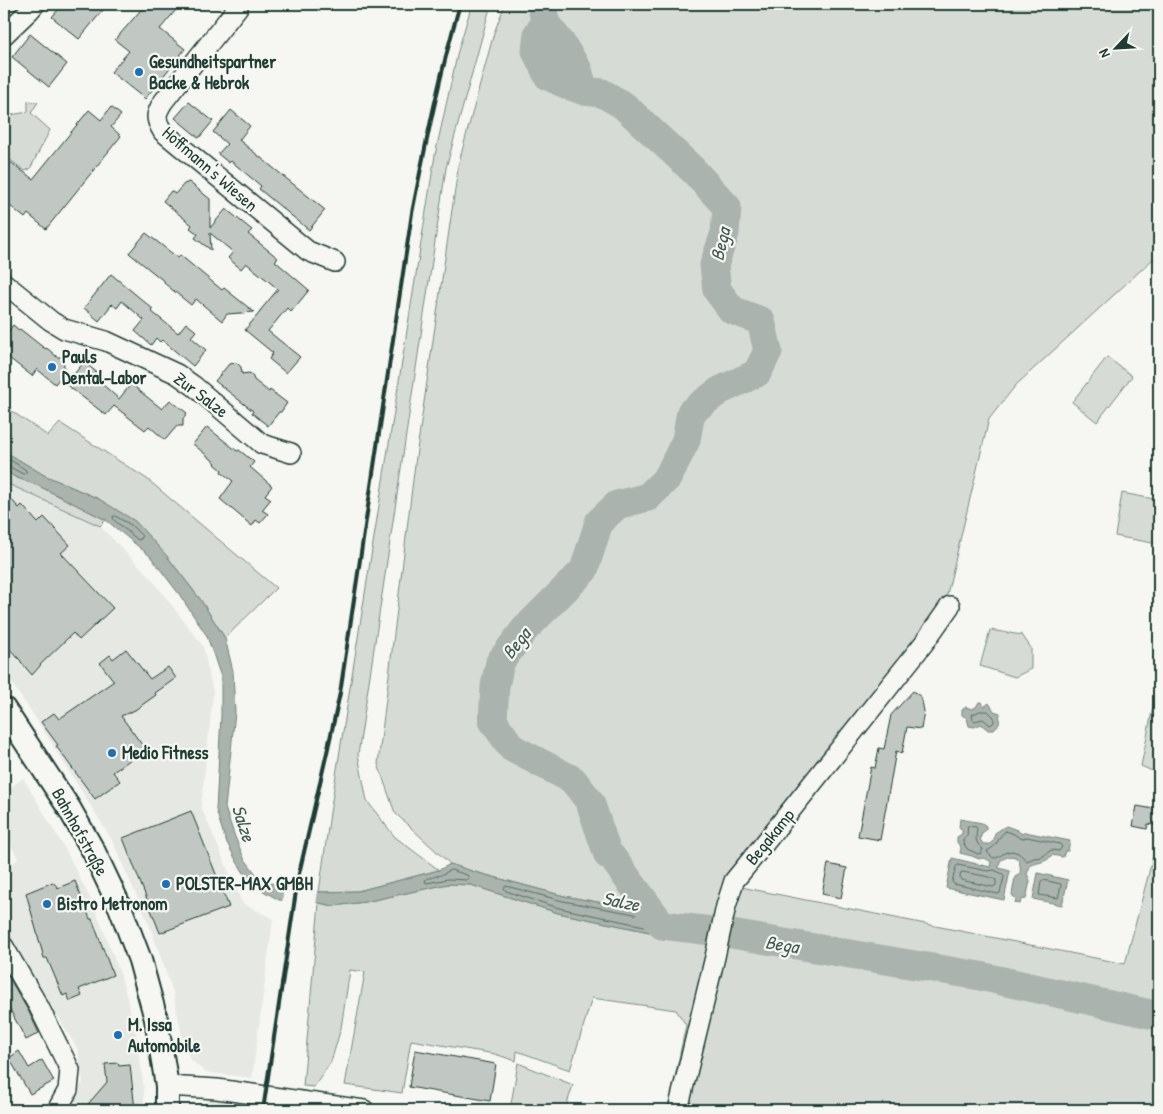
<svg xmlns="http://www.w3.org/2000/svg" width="1163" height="1114" viewBox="0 0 1163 1114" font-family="'Patrick Hand',sans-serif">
  <rect width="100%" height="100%" fill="#f6f6f2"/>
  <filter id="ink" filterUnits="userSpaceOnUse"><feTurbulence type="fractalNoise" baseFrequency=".02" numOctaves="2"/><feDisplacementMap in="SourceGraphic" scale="10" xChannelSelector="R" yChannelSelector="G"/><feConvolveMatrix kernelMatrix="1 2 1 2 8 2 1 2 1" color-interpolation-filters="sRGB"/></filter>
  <g filter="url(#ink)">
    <path fill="#e6e8e4" d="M4 482 100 526 150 577 203 646 213 693 201 807 242 903 273 919 252 1078 205 1072 190 1059 183 1041 173 992 149 924 112 840 39 723 4 672Z
      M23 778 65 849 94 906 120 973 135 1028 144 1089V1110H62L83 1083 78 1050 21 954 4 929V871L18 859 4 831V793Z
      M208 1096 303 1110H206Z"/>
    <path fill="#d6dbd6" stroke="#7a8c85" d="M472 4H491L446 168 358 755 367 801 395 837 439 870 358 891 319 892 330 813 435 155 458 51Z
      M505 4H1159V262L1153 259 1016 385 989 419 944 607 726 884 1125 964 1154 853H1159V1008L984 966 709 922 564 896 475 872 450 864 395 813 378 764 415 464 459 162 494 33Z
      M28 101 38 102 31 113 50 130 30 169 25 171 4 155V116L28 112Z
      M1107 357 1132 376 1097 422 1072 402Z
      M4 406 48 436 60 423 147 479 276 588 225 638 200 599 166 555 99 499 44 475 4 451Z
      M4 469 15 477 39 486 106 520 100 526 4 482Z
      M1122 493 1159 500 1158 544 1115 536Z
      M990 630 1022 635 1031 648V669L1015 677 980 666Z
      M1159 677V774L1141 766Z
      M448 884 471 885 558 913 664 935 981 986 1159 1029V1110H668L686 1025 676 1010 592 998 570 1070 517 1051 516 1061 495 1054 411 1040 402 1093 345 1085 365 972 350 970 341 1028 331 1062 314 1087 303 1086 319 903 334 906 365 902Z
      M518 1063 573 1085 565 1110H510Z"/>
    <path fill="#aab3ae" stroke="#72847d" d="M4 451 44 475 99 499 135 521 166 555 200 599 225 638 233 671 235 712 225 808 235 837 244 858 259 878 281 887 319 892 358 891 439 870 450 864 475 872 564 896 643 910 664 935 558 913 471 885 448 884 365 902 334 906 319 903 279 900 251 884 237 862 225 839 216 810 221 716V677L207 636 179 594 150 556 106 520 39 486 15 477 4 469Z
      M979 702H982L984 707 989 703 994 711 1000 713 999 724 994 730H988L981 724 974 727 969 726 967 718 962 715V710L966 707 972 709 976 707Z
      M960 819 982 823 986 826V830L982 833 980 839 983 844H990L994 840 995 833 1006 826 1017 830 1022 834 1025 832 1070 841 1068 851H1065L1063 857 1052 855C1045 864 1039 861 1030 866L1027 874 1030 881 1026 899 1021 900 1020 904 1015 903 1016 899 1012 895 1015 877 1020 874C1022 858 1014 851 1000 861L999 868 1010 871 1004 900 946 888 952 858 990 867 991 862C987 859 984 857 979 859L972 856 960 853 961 848 957 842V837L962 834V830L959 827Z
      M1038 873 1068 880 1062 905 1033 899Z"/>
    <path fill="#f6f6f2" d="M284 885 318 889 316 906 282 903Z"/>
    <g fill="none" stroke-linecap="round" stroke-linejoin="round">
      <path stroke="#576c65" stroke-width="1" d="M4 456 26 470V473L23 474 8 466 4 465
        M115 516 131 525 142 536 141 539 138 540 114 520 113 517Z
        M980 711H988L994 717V722L992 724 990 725 983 719 975 721 973 720 972 715Z
        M968 826 976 827 977 828C976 838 974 842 983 849L981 853 978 854 967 849 963 842V840L967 835Z
        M1006 831 1014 834 1021 839 1027 837 1060 844 1062 847 1059 851 1051 850 1042 857 1034 858 1027 861C1024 859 1022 855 1018 853 1007 847 1000 858 995 858 992 858 990 855 988 853L987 851C1001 844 996 837 1006 831Z
        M958 865 988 871 994 870 1003 874 1004 877 1000 893 998 894 954 884 952 882 956 867Z
        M451 870 467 875 469 878 467 880 448 879 427 883 425 882 426 879 441 875Z
        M963 872C971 874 991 876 996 880V885L993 887 961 880 960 877 961 873Z
        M1043 880 1061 884V886L1058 898 1039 895 1041 882Z
        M506 886 563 901 640 915 647 922V924L644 926 559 908 506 891 504 888Z"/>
      <path stroke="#72847d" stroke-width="5" d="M650 923 662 925"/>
      <path stroke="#aab3ae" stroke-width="29" d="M541 4 546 24 561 43 578 70 584 91 602 93 623 105 693 170 727 207 725 233 714 265 717 290 732 310 761 321 768 351 757 373 719 391 691 412 686 440 668 477 648 497 617 505 599 522 584 570 525 629 500 662 495 686 493 721 512 748 573 780 590 802 608 855 611 856 662 925 720 932 980 976 1159 1016
        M546 24 538 33 536 51 548 76 565 84 584 91"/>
    </g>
    <path fill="#c1c8c3" stroke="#1f3d34" d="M63 4H108L79 39 52 17Z
      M146 4H181L160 29 185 49 145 99 111 72 129 51 115 40Z
      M30 34 67 64 49 87 12 57Z
      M189 102 213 121 199 138 175 118Z
      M111 107 121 115 111 127 121 136 46 229 28 214 25 218 4 201V157L33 179 89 110 101 120Z
      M231 110 250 126 239 140 325 210 309 230 259 189 261 186 231 161 229 163 218 154 227 144 213 132Z
      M189 182 210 199V228L226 209 252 230 248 234 278 258 275 261 309 290 291 312 287 308 268 331 300 357 286 373 269 359 273 353 245 330 261 311 259 312 278 289 246 263 241 269 228 258 233 252 210 233 211 250 195 238 198 234 190 228 192 225 163 201 171 191 175 194 184 184Z
      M146 233 178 258 180 255 222 290 224 288 254 312 227 314 222 321 196 299 191 305 164 283 165 282 129 253Z
      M111 274 153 309 151 311 178 333 186 323 196 331 191 337 206 350 193 366 162 340 160 342 156 338 151 345 135 331 144 320 122 301 117 308 112 304 99 321 84 308Z
      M13 325 19 330 20 329 44 348 48 349 57 357H63L66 384 84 362 105 379 101 383 119 399 131 384 162 409 170 400 187 413 183 419V426H177L165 440 149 426 145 430 114 406 106 415 59 379 55 384 37 369 32 376 4 354V337Z
      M237 363 241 367 242 374 249 373 253 377 254 380 269 392 270 390 287 403 281 412H279L268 426 252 413 253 411 215 381 229 364Z
      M207 427 237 451 239 450 254 462 250 467 272 486 265 495 271 499 262 510 268 514 260 523 256 520 252 526 220 499 233 481 221 472 222 470 215 464 216 463 193 444Z
      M11 499 19 508 22 505 38 523 44 517 70 545 61 553 113 608 79 640 73 633 40 665V666L32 675 21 662V661L4 643V506Z
      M126 649 150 679 168 667 176 678 155 693 156 695 135 710 121 716 145 749 113 772 120 781 95 799 56 746 58 745 41 722 54 713 59 719 114 681 100 663 110 655 113 659Z
      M913 691 921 697 924 711 921 729 907 727 902 753 896 751 880 840 858 836 871 767 875 768 879 748 884 749 891 715Z
      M1137 806 1159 810V826L1148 824 1147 829 1133 826Z
      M191 811 229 907 160 933 123 838Z
      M828 864 847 868 841 898 822 894Z
      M75 881 90 919H92L113 975 79 989 82 996 70 1001 67 994 63 996 47 958H44L26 893 53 882 58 888Z
      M4 969 29 1012 39 1033 26 1040 4 998Z
      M415 1050 496 1064 490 1101 409 1087Z
      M19 1051 29 1068 42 1060 54 1081 30 1094 9 1058Z
      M118 1063 119 1066 130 1065 135 1110H83L107 1082 105 1064Z"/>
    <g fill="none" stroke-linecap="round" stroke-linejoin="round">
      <g stroke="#1f3d34" stroke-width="22">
        <path id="minor" d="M238 4V7L163 102C155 115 155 119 163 132L308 251 335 262
          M4 35 29 11 35 4
          M4 283 51 321 64 329 106 341 177 374 194 386 262 444 291 453
          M4 947 39 1007 70 1070 68 1090 57 1110
          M167 1086 217 1089 364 1110
          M678 1110 715 957 726 906 734 881 760 849 924 643 950 606"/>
      </g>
      <g stroke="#1f3d34" stroke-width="26">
        <path id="major" d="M4 709 69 808 94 852 120 907 140 960 156 1019 167 1086V1110"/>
      </g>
      <use href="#minor" stroke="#f6f6f2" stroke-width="19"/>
      <use href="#major" stroke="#f6f6f2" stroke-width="22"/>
      <path stroke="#1f3d34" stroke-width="4" d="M263 1110 298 878 328 748 340 693 412 213C426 142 440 73 460 4"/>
    </g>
  </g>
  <g fill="#1f6fb2" stroke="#f6f6f2" stroke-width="2">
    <circle cx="139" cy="72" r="5"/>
    <circle cx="52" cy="367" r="5"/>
    <circle cx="112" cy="753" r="5"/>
    <circle cx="166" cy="884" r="5"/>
    <circle cx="47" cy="904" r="5"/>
    <circle cx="118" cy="1035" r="5"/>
  </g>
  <g text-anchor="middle" stroke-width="4.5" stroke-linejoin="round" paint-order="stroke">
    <g font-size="18" font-weight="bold" fill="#1f3d34" stroke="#f6f6f2" text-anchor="start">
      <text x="149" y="68">Gesundheitspartner<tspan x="149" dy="21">Backe &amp; Hebrok</tspan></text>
      <text x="62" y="363">Pauls<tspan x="62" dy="21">Dental-Labor</tspan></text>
      <text x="122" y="759">Medio Fitness</text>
      <text x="176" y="890">POLSTER-MAX GMBH</text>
      <text x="57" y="910">Bistro Metronom</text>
      <text x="128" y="1031">M. Issa<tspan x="128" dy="21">Automobile</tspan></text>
    </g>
    <g font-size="18" fill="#1f3d34" stroke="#f6f6f2">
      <text transform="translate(210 169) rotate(41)" y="6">Hoffmann's Wiesen</text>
      <text transform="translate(201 395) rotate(37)" y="6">Zur Salze</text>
      <text transform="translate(80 832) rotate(61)" y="6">Bahnhofstraße</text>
      <text transform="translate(770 837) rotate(-51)" y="6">Begakamp</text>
    </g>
    <g font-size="19" font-style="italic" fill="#425a52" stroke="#f6f6f2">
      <text transform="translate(720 244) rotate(-77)" y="7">Bega</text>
      <text transform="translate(516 643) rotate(-52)" y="7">Bega</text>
      <text transform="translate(244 823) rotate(72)" y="7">Salze</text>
      <text transform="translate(621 901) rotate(11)" y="7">Salze</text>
      <text transform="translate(782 944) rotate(9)" y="7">Bega</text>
    </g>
  </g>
  <rect width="1163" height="1114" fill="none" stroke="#f6f6f2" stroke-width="20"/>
  <rect x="10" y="10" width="1143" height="1094" fill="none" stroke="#1f3d34" stroke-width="2" filter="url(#ink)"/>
  <g transform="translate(1116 48) rotate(245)" stroke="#f6f6f2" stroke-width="4" paint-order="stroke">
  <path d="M0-4L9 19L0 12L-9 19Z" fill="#1f3d34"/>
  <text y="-8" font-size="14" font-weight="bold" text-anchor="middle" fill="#1f3d34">N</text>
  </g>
</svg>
